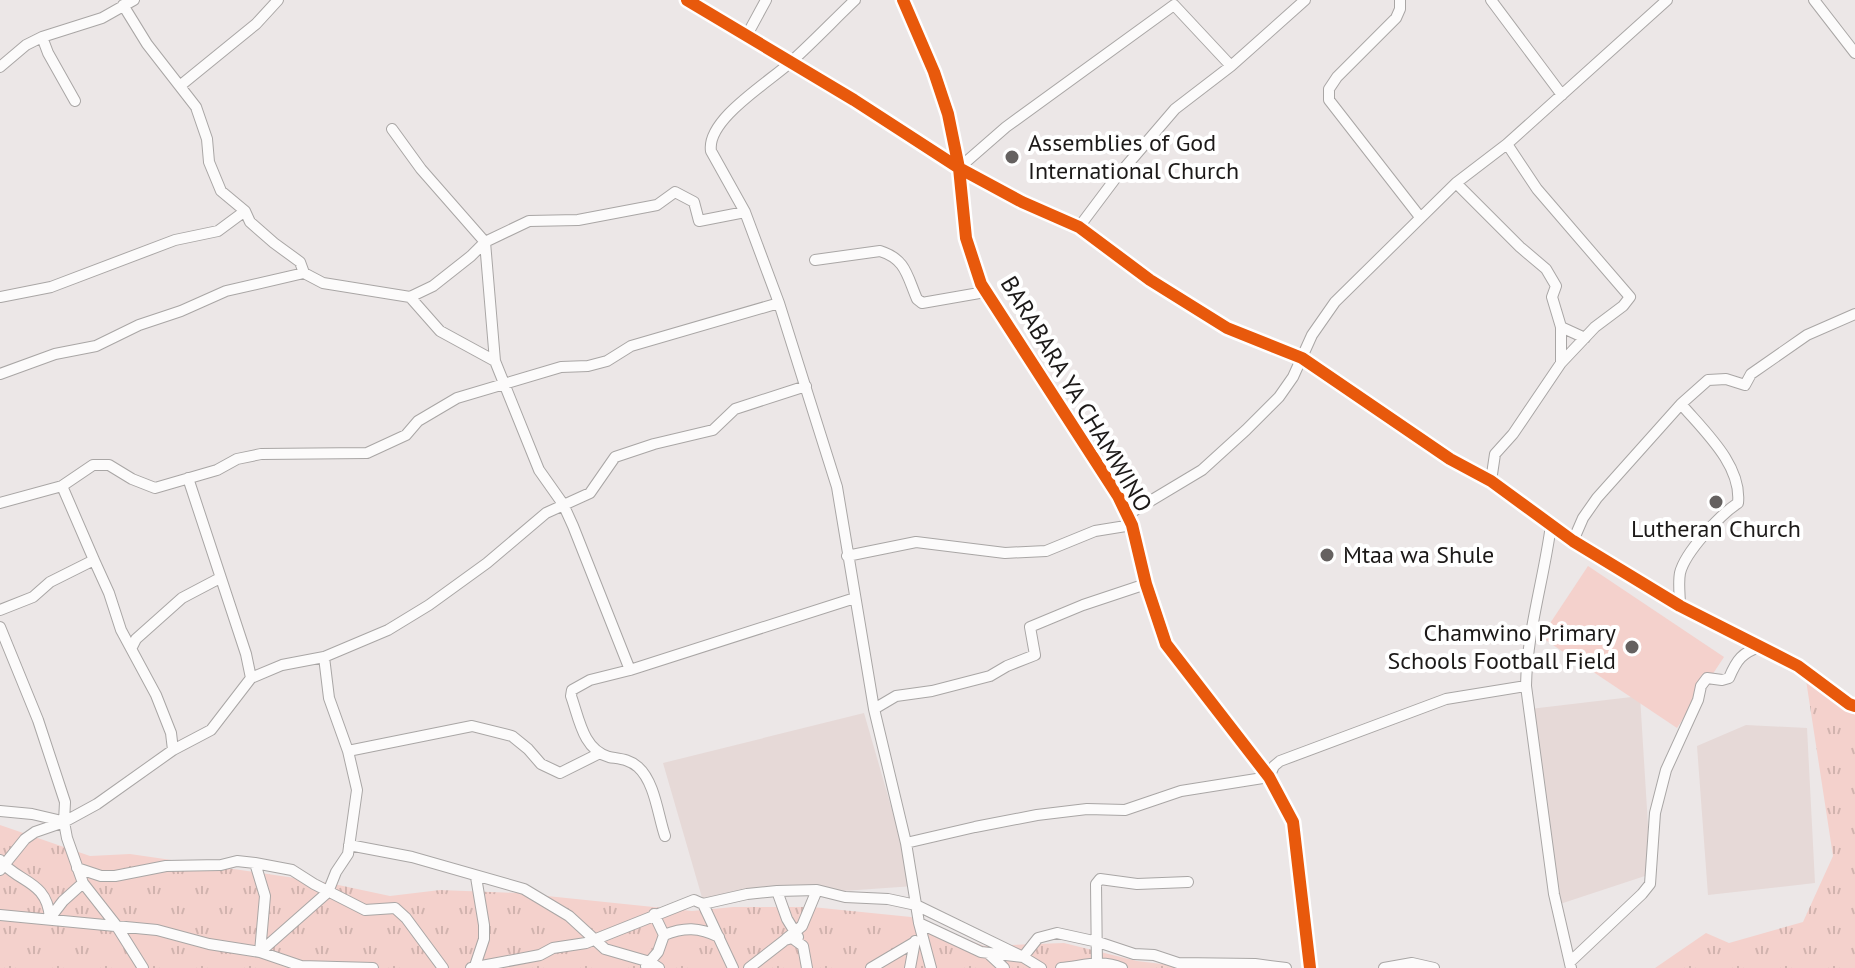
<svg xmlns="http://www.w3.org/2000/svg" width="1855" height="968" viewBox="0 0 1855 968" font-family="'PT Sans',sans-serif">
  <defs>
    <pattern id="grass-tufts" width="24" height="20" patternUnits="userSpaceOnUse" patternTransform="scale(2)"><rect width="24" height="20" fill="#f4d1cc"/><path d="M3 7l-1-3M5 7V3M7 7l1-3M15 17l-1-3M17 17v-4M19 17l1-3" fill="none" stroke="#d1b3ae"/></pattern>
  </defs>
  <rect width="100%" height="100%" fill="#ece7e7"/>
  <path fill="#e6d9d7" d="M1640 696 1651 874 1560 904 1530 709Z
    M864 713 914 886 703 901 663 763Z
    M1746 725 1807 728 1815 883 1708 895 1697 746Z"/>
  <path fill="url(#grass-tufts)" d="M1806 680 1855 713V968H1655L1706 933 1729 943 1803 922 1833 856Z
    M0 825 90 856 130 854 329 883 390 896 440 890 518 893 692 911 733 907H812L911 917 984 946 1064 943 1137 961 1195 968H0Z"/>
  <path fill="#f4d1cc" d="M1588 566 1724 657 1677 728 1541 637Z"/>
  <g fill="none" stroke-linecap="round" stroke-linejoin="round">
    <g stroke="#a9a6a5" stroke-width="12">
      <path id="street" d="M687 0 854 100 959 168 1022 202 1079 227 1150 280 1227 328 1302 358 1450 459 1491 481 1573 541 1680 606 1798 666 1849 704 1855 706
        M855 0C834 20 814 41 792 61 771 81 706 119 711 151L745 212 779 303 837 487 874 709 906 843 919 923 931 968
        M903 0 934 72 948 114 959 168 966 238 981 284 1118 496 1132 525 1146 584 1166 644 1269 777 1293 822 1310 968
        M1400 0V9L1396 18 1337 77 1329 89V100L1420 217
        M1491 0 1562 95
        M1814 0 1855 53
        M123 5 147 44 196 107 207 139 209 162 221 191 245 211 250 222 274 243 300 262 304 273 323 283 410 297 433 286 471 256 485 242 529 221 578 220 657 205 675 192 694 202 699 221 745 212
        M747 35 766 0
        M42 37 48 53 75 101
        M0 67 26 45 42 37 102 18 134 0
        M181 85 256 24 278 0
        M392 129 421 169 485 242 495 361 539 470 563 504 573 526 630 670
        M1507 144 1537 189 1630 297 1623 306 1595 327 1561 363
        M959 168 1006 127 1174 5 1231 66
        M1456 183 1520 247 1546 269 1556 286 1552 297 1561 327V363L1513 434 1495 454 1491 481
        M1079 227 1115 179 1175 109 1231 66 1305 0
        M815 260 880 251C906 259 907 276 917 299L922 303 985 292
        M0 297 51 287 175 240 218 231 245 211
        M410 297 440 331 495 361
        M1561 327 1585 338
        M0 374 55 354 96 346 139 325 181 311 226 291 304 273
        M188 478 246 654 251 678
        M62 486 94 560
        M0 503 62 486 93 465H109L132 479 155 488 217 470 237 459 261 454 367 453 406 435 418 421 457 398 561 367 588 366 607 361 631 346 779 303
        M1127 515 1202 470 1246 430 1279 397 1293 377 1312 335 1335 302 1456 183 1507 144 1667 0
        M1551 525C1544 579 1527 631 1526 686L1554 894 1571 968
        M1573 541 1583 518 1597 498 1681 404 1708 380 1726 379 1745 385 1751 374 1807 335 1855 314
        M847 556 916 542 1005 553 1046 551 1095 531 1132 525
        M1680 606C1680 596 1678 583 1680 573 1685 552 1720 515 1738 503 1742 465 1704 431 1681 404
        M0 610 33 597 50 582 94 560 109 593 121 630 156 695 171 733 173 750
        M0 627 38 720 65 802 64 822 67 838 83 883 116 925 143 968
        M132 647 136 639 182 598 220 578
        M874 709 896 696 932 691 990 676 1007 666 1035 655 1030 627 1083 605 1146 584
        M348 751 472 726 512 736 528 749 541 764 560 773 600 753
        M0 811 32 814 62 821
        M665 836C658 816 655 782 638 767 629 759 620 759 609 757 583 750 579 718 571 696L572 690 590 680 630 670 855 598
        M906 843 975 827 1037 815 1087 809 1125 810 1181 791 1269 777 1274 766 1280 761 1446 699 1526 686
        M349 845 412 857 524 889 569 916 605 949 650 962 659 968
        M0 860C18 883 47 880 50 918
        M255 863 265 896 260 952
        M77 868 101 876H115L166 866 221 865 237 861 255 863 292 870 314 884 365 910 395 908 406 918 443 968
        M0 870 25 839 35 832 64 822 97 804 173 750 211 730 251 678 282 665 324 657 388 630 429 605 487 563 546 513 590 493 615 457 654 444 713 430 735 409 806 386
        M777 891 787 919 798 937
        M703 904 747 894 777 891 817 890 845 897 888 899 916 905 1023 957 1038 938 1057 933 1098 942 1134 954 1154 955 1178 963 1255 964 1286 968
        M0 915 157 930 209 944 260 952 301 966 373 968
        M50 918 63 901 83 883
        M919 923 981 952 1023 957 1041 968
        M664 935C684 927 699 927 719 937
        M786 939 802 926 817 890
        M260 952 328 892 336 872 348 854 357 790 348 751 329 698 324 657
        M988 953 1004 968
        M1570 962 1642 894 1650 884 1655 813 1666 770 1698 700 1701 686 1707 678 1722 680 1729 678C1737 659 1742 653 1761 646
        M475 966 484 939V925L476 877
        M646 966 658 952 664 935 654 914
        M471 968 540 955 553 948 586 943 694 900 703 904 733 968
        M749 968 785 940 792 938 803 946 807 968
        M871 968 915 942
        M910 968 915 941
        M1061 968C1083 966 1101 959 1122 968
        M1097 968 1096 884 1100 879 1137 884 1188 882
        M1384 968 1412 963 1434 968"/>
    </g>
    <use href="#street" stroke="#fcfbfb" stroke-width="10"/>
    <g stroke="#fff" stroke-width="17">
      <path id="cycleway" d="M687 0 854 100 959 168 1022 202 1079 227 1150 280 1227 328 1302 358 1450 459 1491 481 1573 541 1680 606 1798 666 1849 704 1855 706
        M903 0 934 72 948 114 959 168 966 238 981 284 1118 496 1132 525 1146 584 1166 644 1269 777 1293 822 1310 968"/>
    </g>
    <use href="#cycleway" stroke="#e8590c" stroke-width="12"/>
  </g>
  <g fill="#656160" stroke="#fff" stroke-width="3">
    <circle cx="1012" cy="157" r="8"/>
    <circle cx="1716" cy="502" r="8"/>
    <circle cx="1327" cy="555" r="8"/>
    <circle cx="1632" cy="647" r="8"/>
  </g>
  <g text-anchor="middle" stroke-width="8" stroke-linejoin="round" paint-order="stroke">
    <g font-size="24" fill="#1c1918" stroke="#fff" text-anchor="start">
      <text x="1028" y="151">Assemblies of God<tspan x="1028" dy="28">International Church</tspan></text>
      <text x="1716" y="537" text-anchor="middle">Lutheran Church</text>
      <text x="1343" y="563">Mtaa wa Shule</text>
      <text x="1616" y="641" text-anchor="end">Chamwino Primary<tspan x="1616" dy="28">Schools Football Field</tspan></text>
    </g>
    <g font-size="24" fill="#1c1918" stroke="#fff">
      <text transform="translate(1076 394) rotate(59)" y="8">BARABARA YA CHAMWINO</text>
    </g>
  </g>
</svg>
